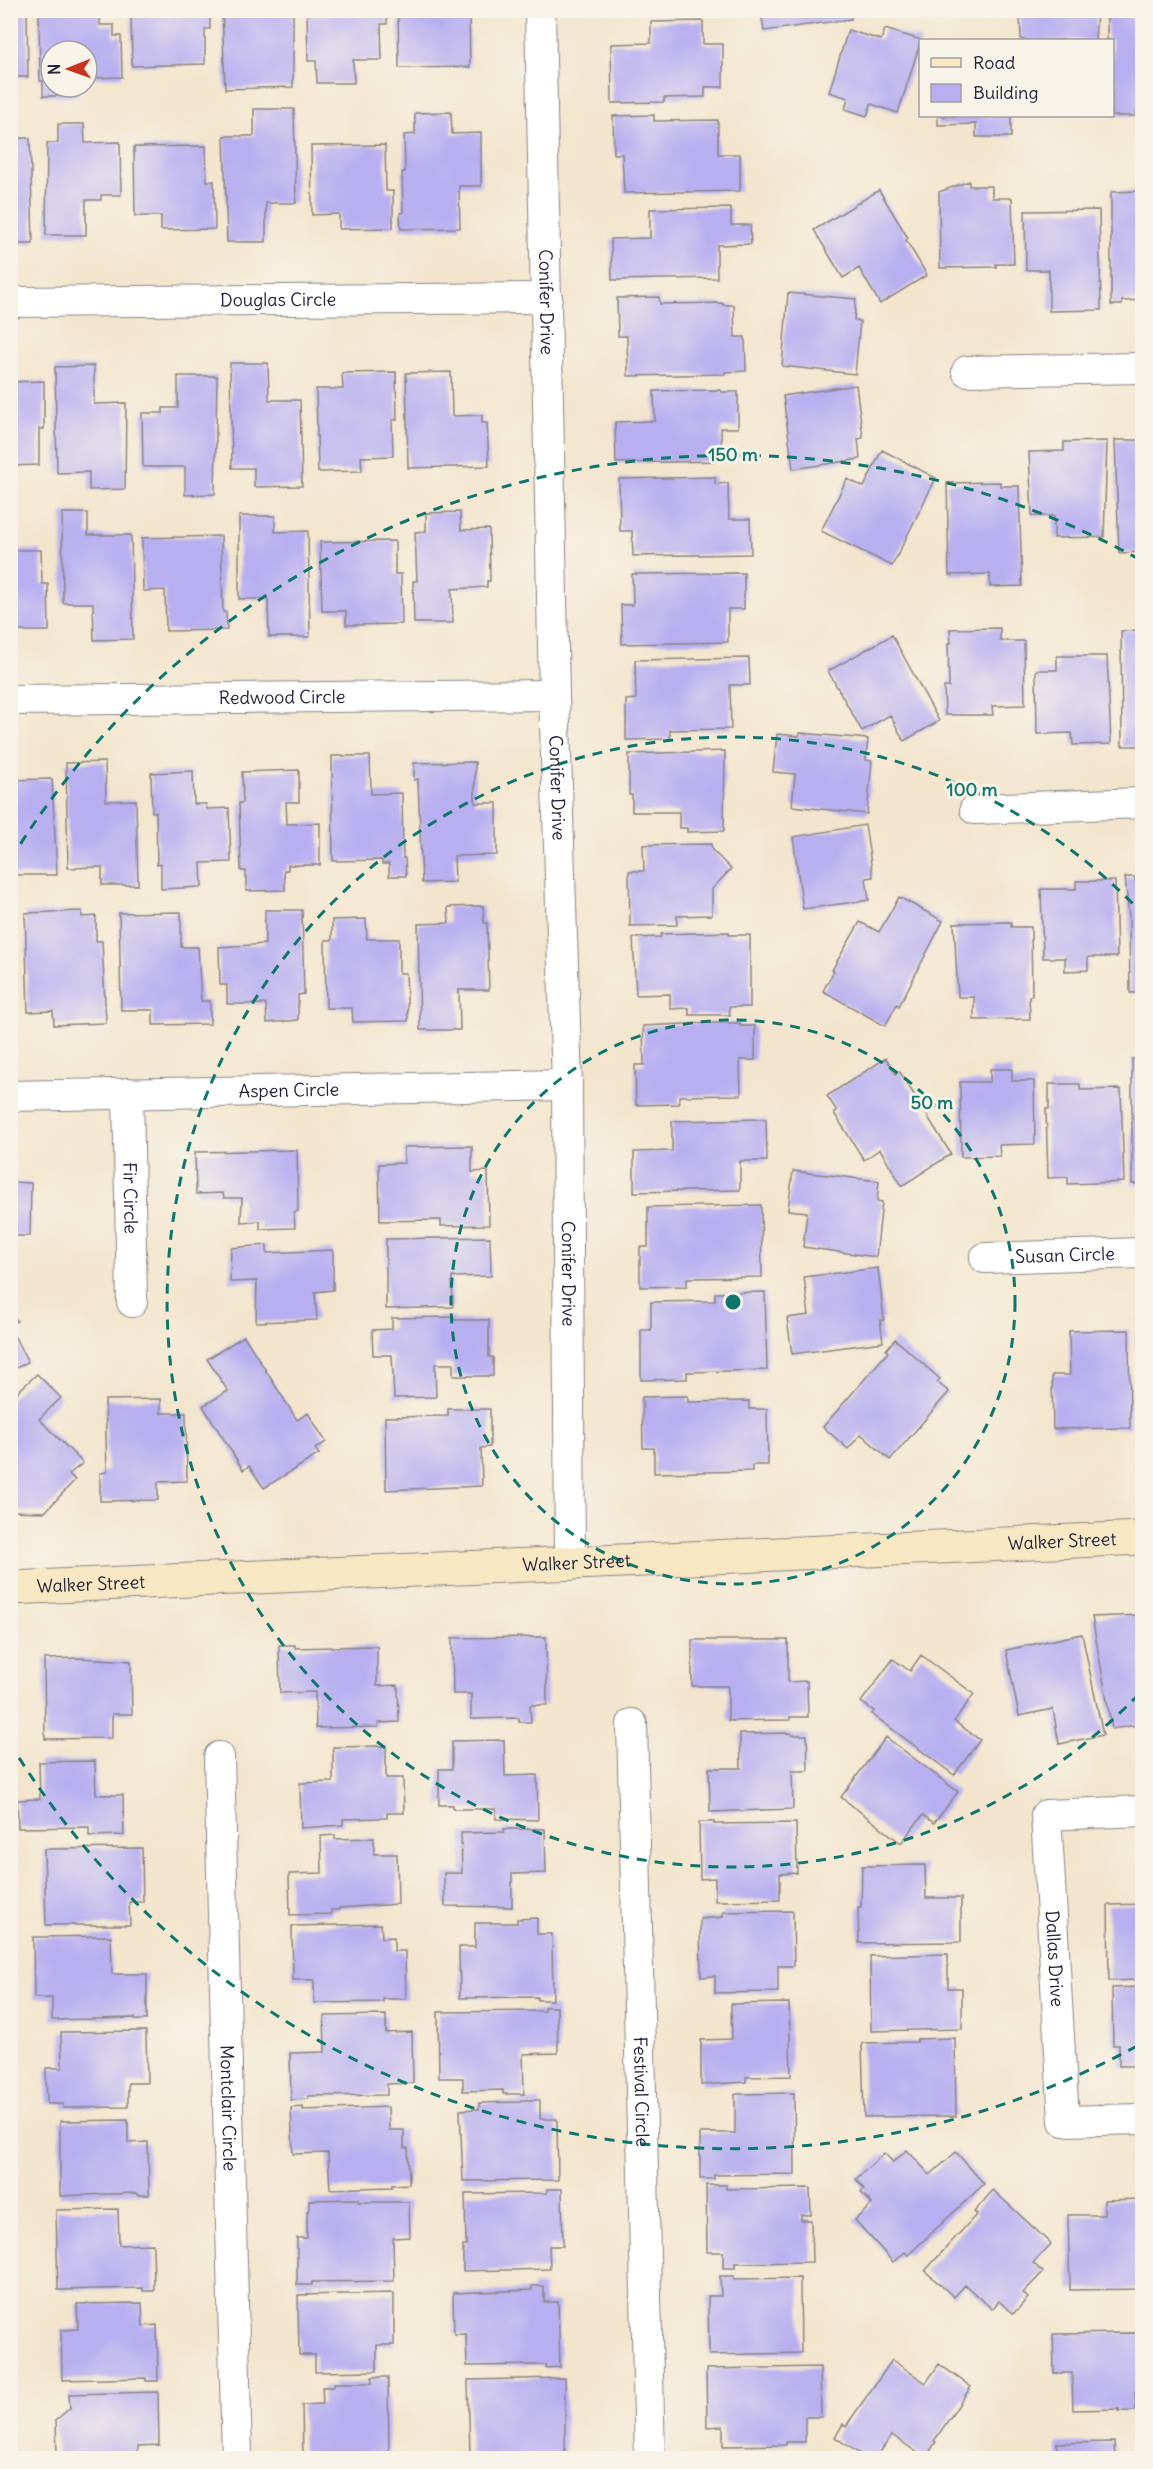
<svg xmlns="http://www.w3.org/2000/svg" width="1153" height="2469" viewBox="0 0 1153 2469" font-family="Delius,sans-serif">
  <rect width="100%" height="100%" fill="#f7f3e8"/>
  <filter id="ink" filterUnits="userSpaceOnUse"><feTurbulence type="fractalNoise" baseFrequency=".0167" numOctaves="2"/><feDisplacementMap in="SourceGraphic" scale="12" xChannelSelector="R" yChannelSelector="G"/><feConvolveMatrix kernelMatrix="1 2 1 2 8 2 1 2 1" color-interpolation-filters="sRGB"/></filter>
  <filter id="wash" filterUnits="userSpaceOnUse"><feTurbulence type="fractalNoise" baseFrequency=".008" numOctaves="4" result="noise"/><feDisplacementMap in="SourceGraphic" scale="24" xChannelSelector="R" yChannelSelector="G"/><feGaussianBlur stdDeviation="1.35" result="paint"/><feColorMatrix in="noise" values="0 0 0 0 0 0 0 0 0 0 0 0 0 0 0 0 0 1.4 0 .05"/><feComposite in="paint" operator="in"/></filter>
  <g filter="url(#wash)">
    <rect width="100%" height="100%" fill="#f3e5cd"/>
    <g id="blocks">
      <path fill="#b7aff0" d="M10 10H27L28 77H10Z
        M39 10H100V25H114V36H121L122 77 87 78V51H51V87H78V96H43V81H40Z
        M131 10H210V29H205V64L132 66Z
        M222 10H293V87L225 89Z
        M307 10H387V24H381L382 60H353L354 83H317L316 61H308Z
        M398 10H469L470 67 399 68Z
        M761 10H850L851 19 764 31Z
        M1039 10H1097L1095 40H1021L1020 14H1039Z
        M1104 10H1142V112H1136V116H1112V40H1107V18H1105Z
        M703 21V44H723V87H705V97L664 98V102L612 103 611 44 651 43V22Z
        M885 29 921 40 898 113 871 104 867 116 845 109 848 98 829 92 848 30 881 40Z
        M254 109H294L296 203H266V242H227L224 136H254Z
        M451 112 452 134 481 133V186H459L460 228 401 229 400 213H403L402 172H405L404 135 415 134V113Z
        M654 115V121L718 120V154H740V191L624 193 622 154H614L613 116Z
        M938 116H1011V137H976V124L938 125Z
        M58 124H84L85 143 120 142 121 195H101V200H86V235H46L47 143H58Z
        M10 138H30L33 244H10Z
        M385 145 386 191H393V228L339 229V214L312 215 311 146Z
        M206 146 207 181H214L215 229 161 230V216H135L134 147Z
        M969 181V186H992V198H1012L1014 264H996V267L940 268 939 192Z
        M879 190 908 238 906 240 927 275 880 304 859 268 843 278 814 230Z
        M1142 191V300L1122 301V305H1111V192Z
        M731 208V225H750L751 244 717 245V278L612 280 611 239 650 238V209Z
        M1099 210 1101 310 1049 311V270H1026L1025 211Z
        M788 293 856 299 854 320 860 321 855 374 782 366Z
        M659 297 660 304 723 303V305H734L735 337H745L746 371 725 372V374L628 376 627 336H618L617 298Z
        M230 363H268L269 400H300L302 486 254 487V468H232Z
        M94 366V404L126 403 125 489 89 490V472L57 473 55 367Z
        M396 372 397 420H392L393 456 361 457 362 471 318 472 316 389H343L342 373Z
        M451 372 452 416 482 415V423H487L489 466 408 468 406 373Z
        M178 376H217L215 494 185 495V467H143L142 413H163V408H178Z
        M44 381V429H39V465L10 466V382Z
        M856 385 863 438 858 439 860 459 793 469 783 396Z
        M721 390V392H738V428H721L722 461 616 463 615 422 655 421 654 391Z
        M1115 440H1142V552L1119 553Z
        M1107 441 1104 537 1054 538V516H1032L1029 452 1064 451V442Z
        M882 450 936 478 892 566 821 531 847 479 864 487Z
        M715 477V484L728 483 729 519H750L751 554 633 556 632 531H620L619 479Z
        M1000 482V486H1019L1022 586 990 587V574L949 575 947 483Z
        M460 512 461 530 489 529 490 581H487V587L452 589 453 623H414L413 581H417L415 532 426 531V513Z
        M62 513H88V535H131L133 639 94 640 93 603H63Z
        M239 516H275V532L308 531 310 637H269L268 599H239Z
        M221 536 223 612H226L227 630 166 631 165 590 143 591 142 538Z
        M395 541V574H401L402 624 346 625V611H322L320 542Z
        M10 550H41L42 584H48L49 631H10Z
        M744 573V609H728V642L622 644 621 605H633L632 574Z
        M1000 628V641H1024L1025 705 992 706 993 715H945L944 687H949L948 643H951L950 629Z
        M1142 630V746H1122L1121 631Z
        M892 635 939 721 904 741 890 715 862 731 828 671Z
        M1057 656H1107L1111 744 1073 745 1072 733 1037 734 1036 670H1057Z
        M749 658 750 685H730L731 729 670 730V739L626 740V700L636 699 635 660Z
        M800 733 868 739 866 760 872 761 867 814 792 806 795 774 773 772 777 734 799 736Z
        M725 751 724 831 687 832V828H679V812H632V795H629V754Z
        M332 756H370L371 794 402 793 403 858H405L406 876H389V864H382V860L333 861Z
        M105 762 106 801 136 800 138 885H102V867L68 868 66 763Z
        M475 762V803H497V855L454 856 455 882 422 883 418 779 414 780V763Z
        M299 770V802H286L287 824 320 823V865H288V870H284L285 890 246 891V871H241L239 803H243L242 772Z
        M193 771 194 804H206L207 809 229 808 231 862 201 863 202 887 161 889V864L157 865 156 812H152L151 773Z
        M52 779 57 875H11L10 780Z
        M865 825 873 877 866 878 869 900 803 909 793 837Z
        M711 844 712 850 731 869 712 889V915L677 916V925L630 926 629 871H644L643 845Z
        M1125 877H1135V881H1142V993H1130L1129 917Z
        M1076 881H1115L1117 957H1088V970L1065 971V958H1043L1041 889H1076Z
        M899 897 943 921 899 1006 897 1004 885 1026 823 991 834 971 832 970 860 922 879 932Z
        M483 906 484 923H487L489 990H459L460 1030H420L418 924 449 923 448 907Z
        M265 910H302L304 994 298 995V1020L267 1023 266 1004H227V985H220L219 947 265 944Z
        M82 911V917L96 916V941H102L106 1023 54 1025 53 1011 28 1012 25 913Z
        M181 912V947H198L201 1001H210V1024L153 1025V1010H121L119 913Z
        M366 919 367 939H399V973H406L408 1021 353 1022 352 1008H326L325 940H332V920Z
        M1011 922V927H1031L1032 996H1029L1030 1019 974 1020V997H958L954 923Z
        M729 932V935H750V1007H729L730 1015H689V1008L670 1009V994L636 995 633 938 661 937V934Z
        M705 1023H740V1026H755V1060H740L741 1095 679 1096V1104L636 1105 635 1065H644L643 1026Z
        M886 1058 896 1074 900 1072 951 1154 902 1186 880 1149 864 1160 834 1113 837 1111 827 1096Z
        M1132 1059H1142V1184H1132Z
        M990 1069H1012V1081H1034L1035 1144 999 1145 1000 1156 961 1157 960 1082H990Z
        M1049 1084H1080V1090L1121 1089 1124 1182 1068 1184V1177L1048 1178 1046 1109H1049Z
        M766 1119 767 1161H740V1190L634 1192V1152L672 1151V1121Z
        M472 1146V1172L488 1171 489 1225 441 1226V1220L380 1221 379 1164 404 1163V1147Z
        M297 1150 298 1211 294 1212 295 1228 260 1229V1221L241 1222 242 1198H224L223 1193 196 1194 195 1152Z
        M793 1171 879 1181 877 1201 882 1202 876 1257 803 1247 807 1212 788 1210Z
        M10 1182 31 1183 30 1236H13V1264H10Z
        M761 1205 762 1277 687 1278V1286L640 1287V1247H648V1207Z
        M490 1237 491 1276 452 1277 453 1307 386 1309V1239Z
        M267 1245V1253L333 1250V1290L315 1292 317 1320 256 1322 257 1281 230 1282 231 1248Z
        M878 1268 884 1320H880L883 1342 792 1354 787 1318 809 1315 804 1277Z
        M765 1292 767 1370 687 1372V1379L641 1380V1330H651V1302L715 1301V1293Z
        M10 1309 17 1321 10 1324Z
        M454 1317V1320H489V1357H493V1376H453V1364H435L436 1397 394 1398 392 1355H373L372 1330 392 1329V1318Z
        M1139 1318H1142V1398H1140Z
        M10 1328 28 1362 10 1371Z
        M1129 1330 1130 1428 1053 1429 1052 1375H1070L1069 1331Z
        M244 1336 297 1420 308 1413 326 1442 315 1449 319 1454 264 1488 249 1466 243 1470 203 1406 228 1391 207 1359Z
        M895 1339 940 1379 937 1382 949 1392 890 1460 861 1434 848 1449 823 1427 888 1352 886 1350Z
        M37 1374 61 1398 39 1419 83 1463 69 1474 75 1480 45 1512 10 1511V1399Z
        M688 1396V1402L749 1401V1409H767L768 1465H752V1471L654 1473V1448H643L642 1397Z
        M161 1399V1413H186L187 1481 158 1482V1500L100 1501V1473L107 1472 105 1400Z
        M448 1409H490V1447L481 1448 482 1486 386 1490 385 1417 448 1416Z
        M1141 1615 1142 1627V1724L1112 1729 1092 1617Z
        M1082 1634 1103 1735 1059 1744 1053 1709 1019 1716 1006 1650Z
        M546 1637 547 1705H530L531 1722H519V1718L471 1719V1694H453L452 1638Z
        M692 1640H788V1682L807 1681 808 1717H790V1720L728 1721V1686H692Z
        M279 1645H295V1648L377 1646V1686L398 1685 399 1722 378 1723V1727L316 1728 315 1692 280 1693Z
        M921 1655 974 1694 954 1721 980 1740 954 1775 872 1714 874 1711 861 1702 893 1659 910 1671Z
        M78 1658 131 1661 132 1714H112V1738L45 1739 44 1659Z
        M791 1733V1735H807L808 1771H792L793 1809 710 1812 709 1768H741L740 1734Z
        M886 1737 958 1792 934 1823 923 1815 901 1843 841 1797Z
        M504 1740 505 1776 537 1775 538 1820 496 1819V1809H453V1805H439V1769H452V1741Z
        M386 1746V1778H403L404 1813H387V1818L343 1819V1825L301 1828 300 1783 333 1782V1747Z
        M95 1761 96 1795H123L124 1835 89 1836V1827L18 1828 17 1800 40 1799 39 1762Z
        M699 1822H714V1824L796 1823 797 1873 780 1874V1900L715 1901V1878L700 1879Z
        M504 1829H545L546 1873 512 1874V1907L445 1906 444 1873H462L461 1833 504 1832Z
        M335 1835V1839L374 1838V1854H397L398 1904 339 1908V1910H331V1914L290 1915 289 1874 322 1873 321 1836Z
        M142 1848 143 1902H129L130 1925H46L44 1849Z
        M925 1865 926 1898H961V1942L859 1943 858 1907H861L862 1866Z
        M1142 1904V1980L1109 1981 1108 1905Z
        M793 1911 794 1966H778V1992L715 1993V1976L701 1977 700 1919 723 1917V1912Z
        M537 1918V1934H552L553 2000H538L537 1997 460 1998 459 1947H475V1923H517V1919Z
        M381 1924 382 1938 394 1937V1951H405L406 1999H383V2002L314 2003V1980H293L292 1926Z
        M111 1936 112 1974H147V2020H135V2018L52 2020V1998H34L33 1937Z
        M948 1954V1988H962V2029L871 2031 870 1956Z
        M1138 1987V1990H1142V2066H1119V2045H1113L1112 1988Z
        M789 2003 791 2076 746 2077V2082L701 2085V2040L732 2039 731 2004Z
        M544 2007H557L558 2053 523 2054 524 2094H503V2090L463 2091V2078H439L438 2012 544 2011Z
        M386 2015V2033L412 2032 413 2083 387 2084V2095L308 2096V2099L291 2100 290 2053 325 2052 324 2016Z
        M146 2031 147 2083H128V2107L63 2108V2104H47L46 2068H62L61 2032Z
        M955 2038 956 2116 864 2117 862 2043 917 2042V2039Z
        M794 2093 795 2174 714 2175V2179H700V2133H735V2094Z
        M521 2100H540V2119H557L558 2180 463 2181 460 2110 479 2109V2103L521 2102Z
        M303 2107V2110L388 2107 389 2130H404V2148H408L409 2184 392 2185V2187L330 2189 328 2153 293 2154 291 2108Z
        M128 2120V2143L148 2142 149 2195H137V2193L60 2196V2121Z
        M907 2150 930 2175 956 2152 984 2184 908 2255 905 2252 893 2262 855 2220 872 2204 861 2192 864 2189 856 2179 884 2153 893 2162Z
        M706 2185H726V2189L810 2188 811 2215H801V2220H811L812 2262 735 2263V2268H723V2252H707Z
        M547 2189H562L563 2246H549L550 2269 463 2271V2246H466L465 2194 547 2193Z
        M993 2190 1051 2244 1033 2263 1043 2272 1023 2293 1028 2298 1013 2314 999 2301 992 2309 965 2285 954 2297 925 2271 977 2214 974 2212Z
        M358 2199V2202H409L410 2237 393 2238 394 2281 312 2282V2285H297V2238H307V2211H309V2200Z
        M1142 2199V2289L1070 2290 1068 2215H1104V2200Z
        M118 2209 119 2245 153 2244 154 2291H143V2288L58 2290 56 2210Z
        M720 2276H734V2279L800 2278 801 2353 709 2355 708 2296H721Z
        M532 2286H544V2302H558L560 2367 546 2368V2365L467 2366 466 2334H454L453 2293 532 2290Z
        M394 2293V2345H377V2371L315 2372V2355H299L298 2295Z
        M142 2303 143 2326 157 2325 158 2381H146V2378L62 2380 61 2330 78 2329 77 2304Z
        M1134 2333 1142 2334V2391H1135L1136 2411H1119V2409L1073 2410 1072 2373H1054L1053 2334Z
        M892 2360 926 2383 939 2364 971 2387 934 2441 936 2442 925 2458 892 2435 876 2458H866L835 2437 843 2424 846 2426Z
        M820 2367 821 2417H805V2442H786V2445L723 2446V2426L707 2427 706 2369Z
        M372 2377H388L389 2458H303L302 2405 323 2404 322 2387H334V2383H372Z
        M565 2378V2458H538V2456L470 2457 468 2380Z
        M158 2392 159 2445 138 2446V2458H57L56 2420 70 2408 69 2394Z
        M1114 2442 1115 2458H1057V2443Z"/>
    </g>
  </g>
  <g filter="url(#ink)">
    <use href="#blocks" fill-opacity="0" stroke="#8a8484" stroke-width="1.5"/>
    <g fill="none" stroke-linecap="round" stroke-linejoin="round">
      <g stroke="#8a8484" stroke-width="32">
        <g id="street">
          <path id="s1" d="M540 10 554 695 567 1085 570 1565"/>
          <path id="s2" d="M10 302 547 298"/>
          <path d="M967 371 1142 368"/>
          <path id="s3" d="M10 700 554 695"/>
          <path d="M975 809 1142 803"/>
          <path id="s4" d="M128 1093 132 1302"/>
          <path id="s5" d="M10 1096 567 1085"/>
          <path id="s6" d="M985 1258 1142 1253"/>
          <path id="s7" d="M632 1724 650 2458"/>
          <path id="s8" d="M219 1757 237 2458"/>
          <path id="s9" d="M1142 1811 1046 1815 1064 2121 1142 2119"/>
        </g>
      </g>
      <g stroke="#8a8484" stroke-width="35">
        <g id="secondary">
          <path id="s10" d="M10 1588 1142 1538"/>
        </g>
      </g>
      <use href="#street" stroke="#fff" stroke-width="30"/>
      <use href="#secondary" stroke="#f7e8c3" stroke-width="33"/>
    </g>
  </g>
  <g fill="none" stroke="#0f766e" stroke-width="3" stroke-dasharray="10 8">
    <circle cx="733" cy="1302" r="282"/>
    <path d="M1139 1694A565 565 0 1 1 1139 910"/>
    <path d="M1137 2046A847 847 0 0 1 11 1745M11 859A847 847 0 0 1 1137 558"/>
  </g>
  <g text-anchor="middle" stroke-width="6" stroke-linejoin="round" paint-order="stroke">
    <g font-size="18" fill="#22223b" stroke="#f7f3e8">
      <text dy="6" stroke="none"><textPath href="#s2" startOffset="268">Douglas Circle</textPath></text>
      <text dy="6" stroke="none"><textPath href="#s1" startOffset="292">Conifer Drive</textPath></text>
      <text dy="6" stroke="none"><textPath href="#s3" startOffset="272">Redwood Circle</textPath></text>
      <text dy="6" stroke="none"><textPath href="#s1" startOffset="778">Conifer Drive</textPath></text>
      <text dy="6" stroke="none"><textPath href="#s5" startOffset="279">Aspen Circle</textPath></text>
      <text dy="6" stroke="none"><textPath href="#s4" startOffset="105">Fir Circle</textPath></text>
      <text dy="6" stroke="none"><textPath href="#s6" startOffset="80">Susan Circle</textPath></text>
      <text dy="6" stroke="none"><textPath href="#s1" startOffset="1264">Conifer Drive</textPath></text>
      <text dy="6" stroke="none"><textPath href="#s10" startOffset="1053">Walker Street</textPath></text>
      <text dy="6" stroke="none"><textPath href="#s10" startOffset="567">Walker Street</textPath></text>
      <text dy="6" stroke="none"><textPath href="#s10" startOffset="81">Walker Street</textPath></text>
      <text dy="6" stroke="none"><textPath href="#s9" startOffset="240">Dallas Drive</textPath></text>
      <text dy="6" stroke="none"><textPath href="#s7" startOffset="368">Festival Circle</textPath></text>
      <text dy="6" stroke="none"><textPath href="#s8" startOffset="351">Montclair Circle</textPath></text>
    </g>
  </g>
  <circle cx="733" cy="1302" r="9" fill="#0f766e" stroke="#f7f3e8" stroke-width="3"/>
  <g font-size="18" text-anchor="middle" font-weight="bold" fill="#0f766e" stroke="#f7f3e8" stroke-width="6" stroke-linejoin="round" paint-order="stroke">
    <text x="733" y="461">150 m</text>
    <text x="972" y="796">100 m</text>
    <text x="932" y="1109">50 m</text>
  </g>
  <rect width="1153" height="2469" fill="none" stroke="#f7f3e8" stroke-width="36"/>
  <rect x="919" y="39" width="195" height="78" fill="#f7f3e8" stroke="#a29fa3" stroke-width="1.5"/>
  <rect x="931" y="58" width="30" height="9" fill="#f7e8c3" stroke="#a29fa3" stroke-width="1.5"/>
  <text x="973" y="69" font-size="18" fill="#22223b">Road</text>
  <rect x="931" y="84" width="30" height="18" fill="#b7aff0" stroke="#a29fa3" stroke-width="1.5"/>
  <text x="973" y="99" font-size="18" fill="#22223b">Building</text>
  <g transform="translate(69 69) rotate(269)"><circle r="28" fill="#f7f3e8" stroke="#a29fa3" stroke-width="1.5"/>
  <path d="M0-4.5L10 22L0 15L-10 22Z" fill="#c8321e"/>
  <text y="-9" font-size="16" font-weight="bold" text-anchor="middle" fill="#22223b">N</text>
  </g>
</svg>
